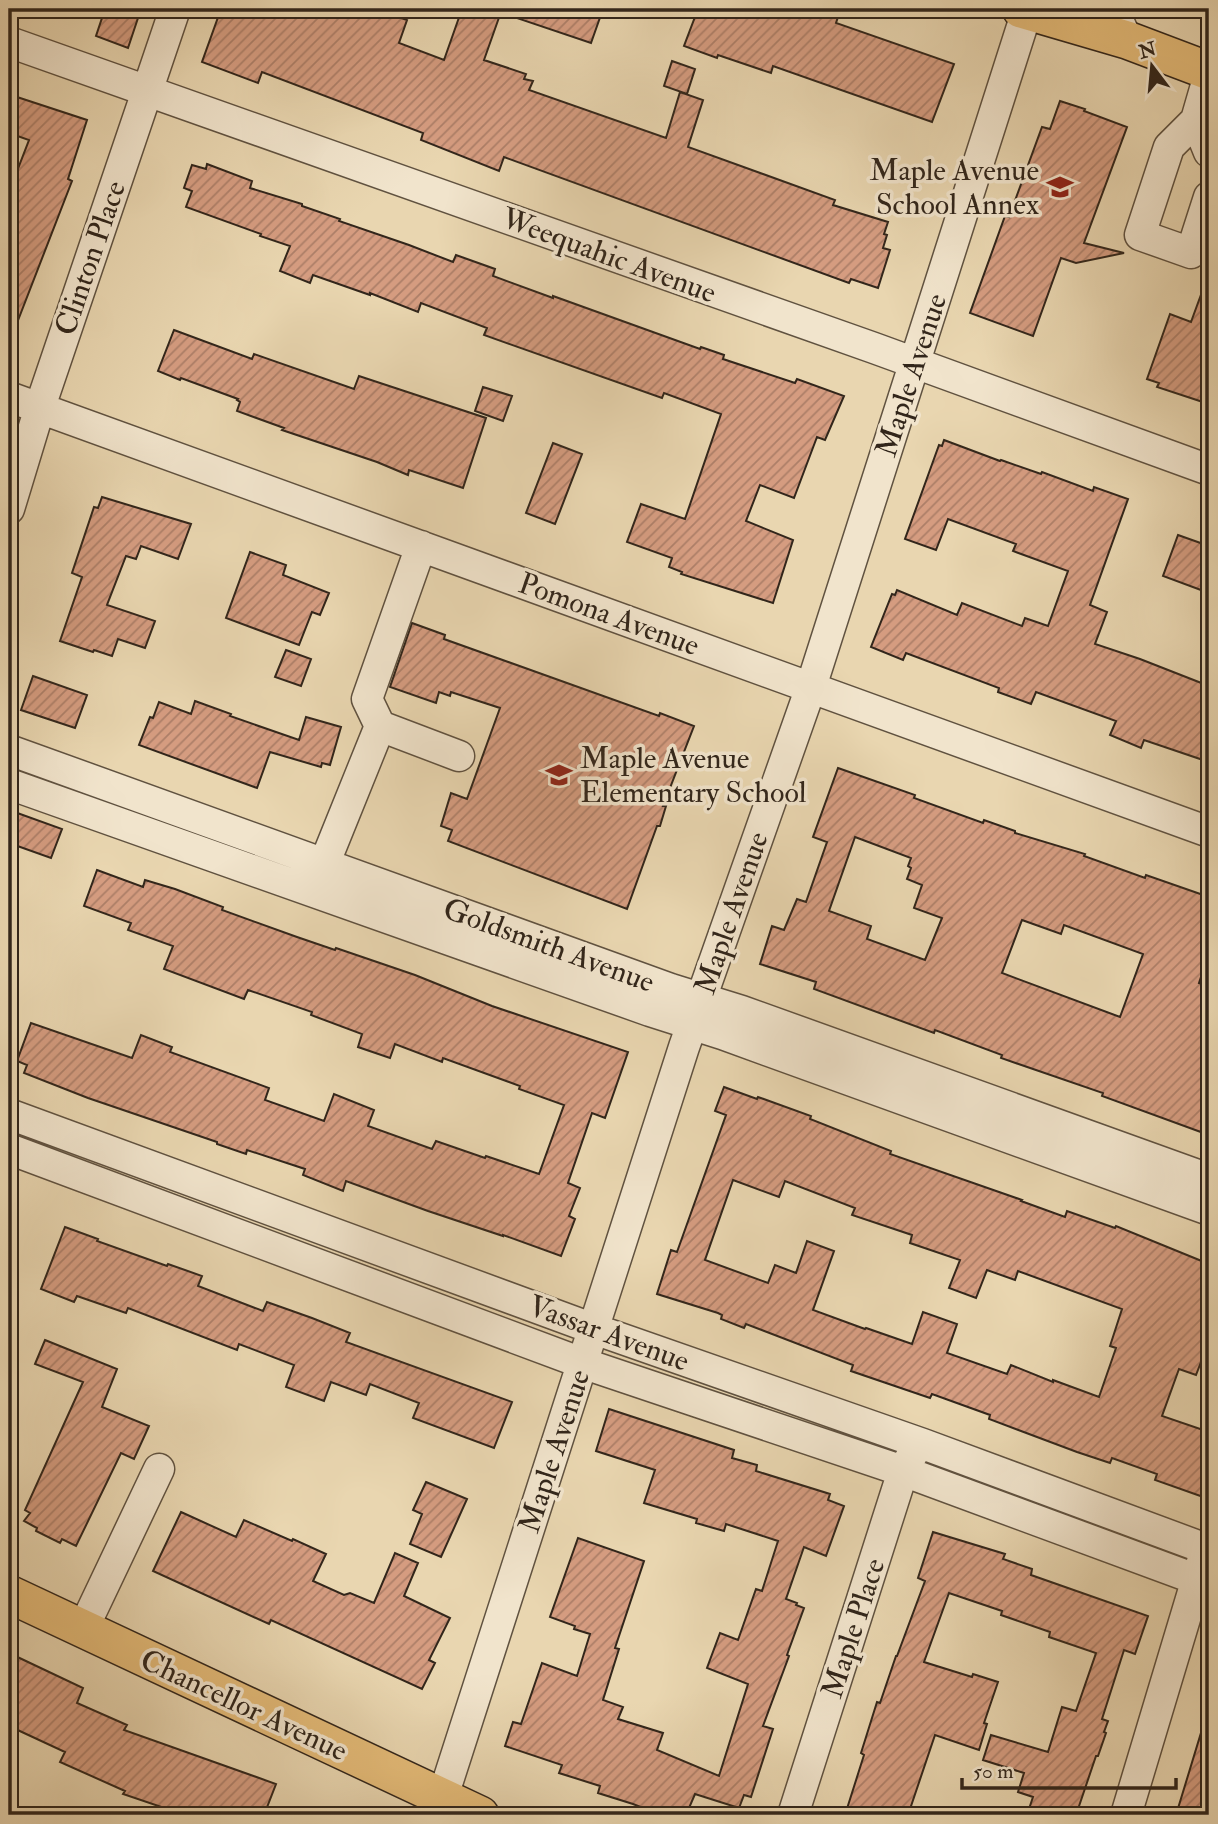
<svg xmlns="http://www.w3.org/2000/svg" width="1218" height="1824" viewBox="0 0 1218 1824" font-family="'IM FELL Double Pica',serif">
  <defs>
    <pattern id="building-hatch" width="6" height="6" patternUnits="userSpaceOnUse" patternTransform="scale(1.75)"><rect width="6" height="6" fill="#d59c80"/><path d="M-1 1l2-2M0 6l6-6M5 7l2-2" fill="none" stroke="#ad7f68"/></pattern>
  </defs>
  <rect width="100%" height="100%" fill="#e9d6b0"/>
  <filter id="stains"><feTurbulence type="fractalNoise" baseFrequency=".00286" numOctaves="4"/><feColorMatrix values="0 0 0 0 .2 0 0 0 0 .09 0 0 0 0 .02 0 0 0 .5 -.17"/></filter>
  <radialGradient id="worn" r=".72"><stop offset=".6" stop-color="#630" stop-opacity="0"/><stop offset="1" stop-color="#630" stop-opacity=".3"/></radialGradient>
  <path fill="url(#building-hatch)" stroke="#32261b" stroke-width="2" fill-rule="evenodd" d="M105 9H141L128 48 96 36Z
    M221 9H375L407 20 399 43 444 60 462 9H502L484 60 526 74 524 79 533 81 529 90 666 138 680 92 703 100 688 147 835 200 833 205 888 222 884 234 887 235 883 248 890 250 878 288 851 279 849 283 504 157 499 171 421 140 423 133 262 72 258 83 202 62Z
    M503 9H603L591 43 502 13Z
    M698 9H822L839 14 836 23 954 64 932 122 773 66 771 73 718 55 717 58 684 46Z
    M672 61 695 69 687 94 664 86Z
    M17 97 87 120 68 179 72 181 10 341 9 340V192L29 140 9 133V123Z
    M1060 101 1085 109 1084 111 1127 127 1084 243 1124 253 1076 263 1061 258 1033 336 970 313 1005 216 1009 217 1042 127 1050 129Z
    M207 164 252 181 250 188 302 204V206L340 219 339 221 409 245 453 262 456 255 495 269 493 276 553 298V296L700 349 701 347 724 355 723 359 795 383 797 379 844 396 825 440 817 437 794 498 760 485 746 521 793 540 773 603 681 574 682 572 669 567 672 558 627 542 641 504 685 519 721 414 664 393 662 398 484 335 487 328 421 303 418 312 370 293V295L313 275 310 283 280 271 290 246 260 236 261 234 186 207 192 191 184 188 192 165 206 169Z
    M1206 281H1209V404L1157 387 1159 383 1147 379 1170 314 1191 322Z
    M174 330 252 359 254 354 354 389 359 376 486 418 463 488 409 470 408 475 377 462 282 430 284 428 237 411 240 402 237 400 238 399 181 378 180 380 158 371Z
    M483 387 512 396 503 421 475 411Z
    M944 440 1000 461 1001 460 1041 474 1042 472 1093 491 1094 487 1128 499 1090 605 1107 612 1095 644 1140 659 1209 686V762L1144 740 1141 748 1110 735 1116 721 1036 692 1031 704 998 692 999 688 906 653 903 660 871 647 892 594 895 595 897 590 957 615 962 603 1022 626 1025 618 1048 626 1068 571 1013 551 1016 544 948 519 936 550 905 539 939 445 942 446Z
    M553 443 582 454 555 524 526 513Z
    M102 497 191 524 178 559 141 546 136 559 126 556 107 605 155 621 145 648 118 639 112 656 94 650 93 652 60 641 82 577 72 573 94 507 98 508Z
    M1178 535 1209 546V593L1163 576Z
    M250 552 286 565 283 575 329 593 320 615 312 612 299 645 226 618Z
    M412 623 445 635 444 639 659 716 660 713 694 726 663 806H666L660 826H657L627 909 448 841 452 830 441 826 451 793 467 799 500 708 451 692 450 696 439 692 436 703 390 687Z
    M286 650 311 659 301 686 275 677Z
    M33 676 87 695 75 728 21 710Z
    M195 701 231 714 230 716 299 740 306 717 341 727 330 765 322 763 321 767 270 752 257 788 139 745 150 717 153 718 159 702 191 714Z
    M838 768 915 795 914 798 983 823 984 820 1015 831V833L1085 854 1084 856 1145 878 1146 875 1209 897V952L1199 983 1209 986V1135L1102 1096 1103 1093 1001 1058 1002 1055 935 1030 934 1033 814 989 816 982 760 964 772 926 784 930 797 899 806 902 827 842 813 837ZM855 837 911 858 908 866 911 868 907 879 922 885 914 908 942 918 925 960 867 939 871 926 829 911ZM1022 920 1061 934 1064 925 1143 954 1120 1017 1002 973Z
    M9 810 62 829 51 858 9 843Z
    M97 870 143 887 145 880 175 889 223 907 222 910 297 937 335 950 336 948 415 975 492 1006 628 1052 605 1118 592 1113 568 1183 580 1188 569 1216 575 1219 561 1256 503 1235V1236L428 1211 346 1181 343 1191 303 1175 305 1169 247 1150 246 1154 217 1144V1142L88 1098 24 1073 27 1065 17 1061 31 1023 132 1058 141 1035 172 1047 170 1052 269 1088 265 1100 324 1121 334 1094 374 1110 368 1126 432 1149 436 1141 485 1158 486 1156 539 1174 564 1105 519 1089 520 1086 443 1058 442 1062 395 1044 390 1058 358 1047 362 1034 311 1015 312 1012 248 990 244 999 164 969 173 946 128 930 131 923 84 906Z
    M724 1087 757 1099 758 1097 811 1116 810 1119 891 1151 890 1154 1022 1200 1021 1201 1065 1217 1067 1211 1115 1228 1116 1226 1209 1264V1341L1196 1375 1179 1369 1162 1416 1209 1432V1499L1155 1480 1157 1474 1112 1458 1110 1463 1077 1452 989 1419 990 1415 932 1394 930 1398 851 1371 853 1365 746 1324 744 1328 721 1319 722 1315 718 1313 657 1294 671 1250 677 1252 726 1115 715 1111ZM733 1180 779 1197 785 1181 855 1208 852 1215 912 1235 910 1243 960 1260 949 1288 976 1298 987 1270 1015 1280 1018 1271 1122 1309 1110 1346 1116 1348 1099 1397 1053 1380V1382L1011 1365 1007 1374 947 1353 957 1324 923 1312 912 1344 866 1328 865 1329 813 1310 834 1251 807 1241 796 1273 775 1265 768 1283 705 1260Z
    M65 1227 98 1239 97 1241 167 1266 168 1264 202 1276 198 1286 263 1311 267 1302 312 1318 350 1333 346 1342 512 1402 494 1448 413 1418 419 1403 370 1384 366 1395 331 1382 324 1401 286 1387 294 1365 239 1344 237 1350 128 1308 126 1313 77 1296 74 1302 41 1289Z
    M45 1340 117 1369 102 1407 149 1426 134 1459 121 1453 76 1546 62 1539 60 1543 36 1531 37 1528 24 1521 30 1513 25 1510 83 1382 35 1364Z
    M609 1409 734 1450 732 1458 757 1465 756 1471 830 1494 828 1500 844 1506 826 1556 804 1547 786 1599 797 1603 796 1605 804 1608 787 1655 789 1656 763 1726 773 1729 751 1797 744 1795 739 1808 695 1794 686 1815H661L633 1804 598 1793 600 1786 559 1773 562 1765 505 1746 513 1722 521 1724 542 1663 577 1676 590 1634 574 1629 575 1626 550 1617 578 1538 644 1561 615 1648 619 1649 603 1700 623 1707 618 1719 663 1733 657 1750 719 1776 748 1684 707 1668 720 1633 738 1640 756 1589 762 1591 778 1541 726 1524 724 1531 696 1523 697 1519 644 1503 655 1470 596 1451Z
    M426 1482 467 1499 441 1557 410 1544 422 1514 413 1510Z
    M181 1512 236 1537 244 1520 292 1541 293 1539 326 1554 313 1581 344 1595 350 1593 374 1603 395 1553 418 1563 404 1596 450 1618 429 1660 435 1663 422 1689 271 1620 269 1624 153 1571Z
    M933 1532 1005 1554 1003 1559 1032 1569 1031 1575 1148 1616 1135 1654 1124 1650 1102 1719 1108 1721 1104 1732 1106 1733 1098 1756H1096L1076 1815H1027L1033 1797 1018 1792 1024 1773 983 1760 991 1735 1048 1752 1062 1707 1076 1711 1096 1653 1049 1637 1050 1632 1001 1615 1002 1611 949 1593 924 1662 972 1677 973 1674 998 1682 984 1723 987 1724 979 1750 935 1735 908 1815H845L864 1755 861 1753 877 1702 880 1703 896 1656H897L925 1581 918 1578Z
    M9 1653 83 1688 77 1703 127 1725 124 1730 276 1784 264 1815H185L123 1794 125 1791 60 1762 65 1752 9 1726Z
    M1204 1723 1209 1724V1815H1176Z"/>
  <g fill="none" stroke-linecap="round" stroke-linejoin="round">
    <g stroke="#605240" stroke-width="33">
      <path id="minor" d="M1113 9 1127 40
        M9 42 874 348 1209 470
        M1209 75 1196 120 1169 147 1140 235 1191 253 1209 197
        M1196 120 1209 152
        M9 397 1209 832
        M9 509 40 407 175 9
        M380 726 367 699 421 546
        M9 750 671 989 742 1011 1209 1179
        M9 784 650 1011 722 1034 1209 1210
        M317 882 380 726 459 756
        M9 1114 594 1329 923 1444 1209 1550
        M9 1149 582 1363 903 1471 1209 1584
        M83 1629 159 1469
        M437 1815 684 1047 811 687 1027 11
        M793 1815 903 1471 912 1455
        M1126 1815 1202 1562"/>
    </g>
    <g stroke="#32261b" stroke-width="40">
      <path id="major" d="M1021 9 1127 40 1209 71
        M9 1594 480 1815"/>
    </g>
    <use href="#minor" stroke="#f1e4cc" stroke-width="30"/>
    <use href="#major" stroke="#e4bb78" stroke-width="37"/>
  </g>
  <defs>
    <g id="school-bare" transform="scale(2.1)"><path d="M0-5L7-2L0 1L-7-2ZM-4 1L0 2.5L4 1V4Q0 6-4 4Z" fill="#8f2418" stroke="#f1e4cc" stroke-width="2.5" paint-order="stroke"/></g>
  </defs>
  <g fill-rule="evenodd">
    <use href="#school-bare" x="1060" y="187"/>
    <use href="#school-bare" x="559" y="775"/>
  </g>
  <g text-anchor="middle" stroke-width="7" stroke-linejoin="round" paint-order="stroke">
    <g font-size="30" fill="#32261b" stroke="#f1e4cc" text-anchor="end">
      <text x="1039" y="180">Maple Avenue<tspan x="1039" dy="34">School Annex</tspan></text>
      <text x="580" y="768" text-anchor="start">Maple Avenue<tspan x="580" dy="34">Elementary School</tspan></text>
    </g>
    <g font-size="30" fill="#32261b" stroke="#f1e4cc">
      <text transform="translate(609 255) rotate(20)" y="10">Weequahic Avenue</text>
      <text transform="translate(90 258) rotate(-71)" y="10">Clinton Place</text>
      <text transform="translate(911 375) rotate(-72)" y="10">Maple Avenue</text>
      <text transform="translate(609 614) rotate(20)" y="10">Pomona Avenue</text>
      <text transform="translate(731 913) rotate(-71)" y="10">Maple Avenue</text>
      <text transform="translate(549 945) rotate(20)" y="10">Goldsmith Avenue</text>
      <text transform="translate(609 1333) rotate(20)" y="10">Vassar Avenue</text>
      <text transform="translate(554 1451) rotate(-72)" y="10">Maple Avenue</text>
      <text transform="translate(853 1628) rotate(-72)" y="10">Maple Place</text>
      <text transform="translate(244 1705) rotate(25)" y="10">Chancellor Avenue</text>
    </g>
  </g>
  <rect width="1218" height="1824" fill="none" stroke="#e9d6b0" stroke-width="35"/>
  <rect x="10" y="10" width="1197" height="1803" fill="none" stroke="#32261b" stroke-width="3.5"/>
  <rect x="18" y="18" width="1183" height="1789" fill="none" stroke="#32261b" stroke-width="2"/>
  <g transform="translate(1152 66) rotate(344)" stroke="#f1e4cc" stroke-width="5" paint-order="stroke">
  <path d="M0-5L12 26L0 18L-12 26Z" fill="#32261b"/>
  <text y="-10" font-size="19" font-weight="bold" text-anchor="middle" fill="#32261b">N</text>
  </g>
  <path d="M962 1778v10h214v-10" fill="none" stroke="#32261b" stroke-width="3.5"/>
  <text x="973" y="1778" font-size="21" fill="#32261b" stroke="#f1e4cc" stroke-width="5" paint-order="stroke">50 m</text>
  <rect width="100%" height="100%" filter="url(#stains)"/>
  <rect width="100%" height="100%" fill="url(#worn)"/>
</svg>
